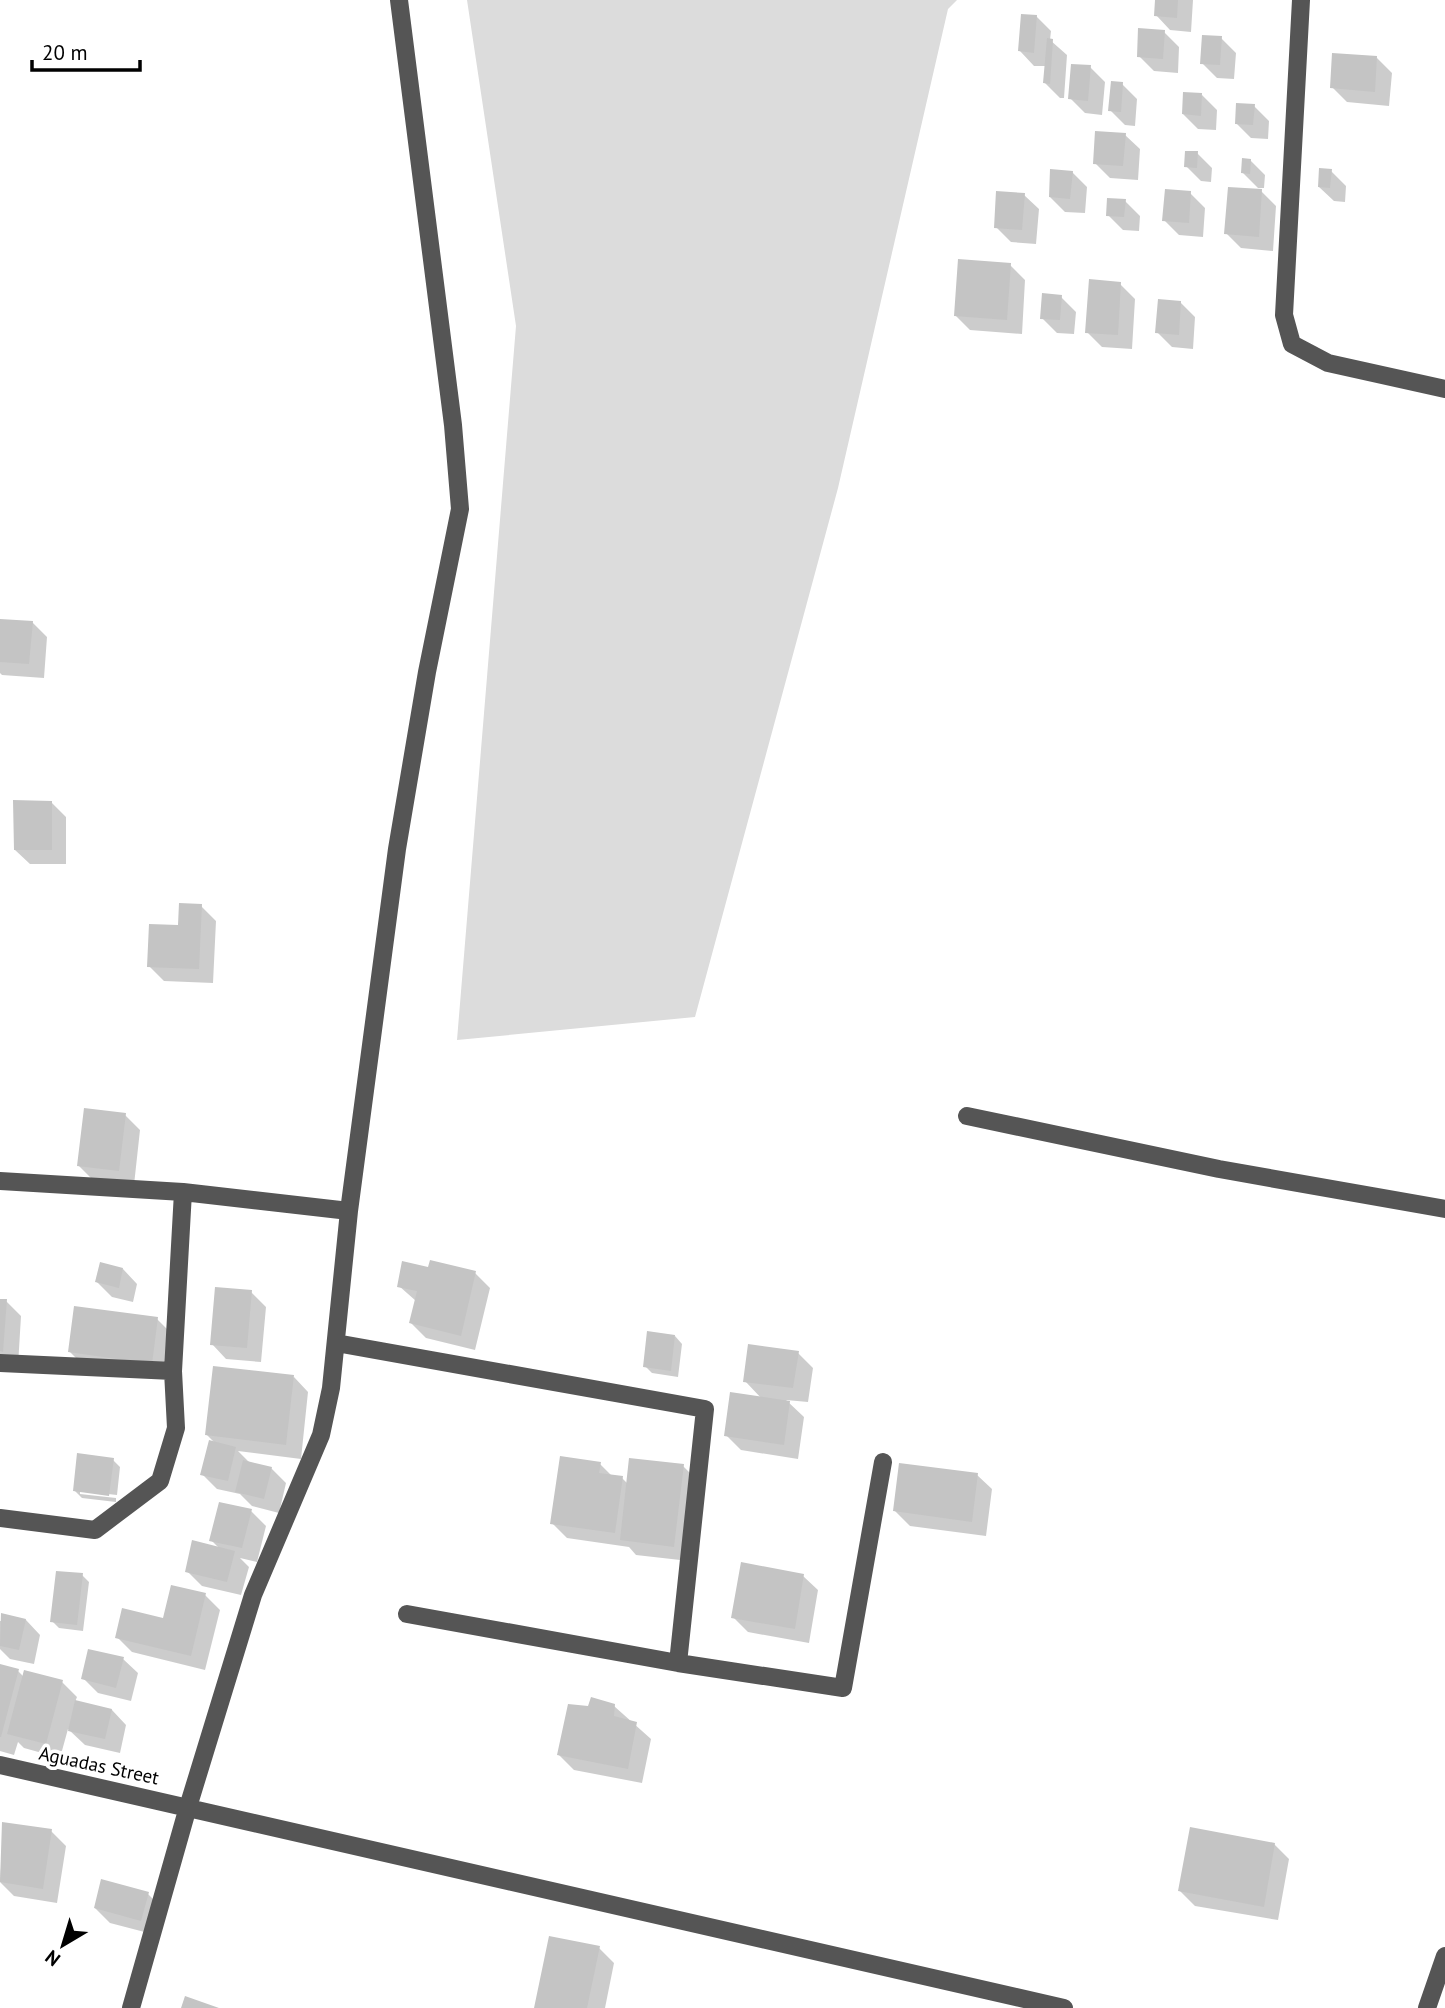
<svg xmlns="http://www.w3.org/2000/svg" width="1445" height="2008" viewBox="0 0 1445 2008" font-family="'PT Sans',sans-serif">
  <rect width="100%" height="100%" fill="#fff"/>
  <path fill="#dcdcdc" d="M467 0H957L948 9 838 488 695 1017 457 1040 516 326Z"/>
  <path fill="#0003" d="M1157 0H1193L1191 32 1170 30 1156 15Z
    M1036 16 1051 31 1050 40 1067 55 1064 98H1060L1045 83 1046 66H1034L1020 51Z
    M1164 32 1179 47 1178 73 1154 71 1139 56Z
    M1221 38 1236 53 1234 79 1217 78 1202 63Z
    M1377 58 1392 73 1389 106 1347 102 1332 87Z
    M1090 67 1105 82 1102 115 1085 113 1070 98Z
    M1122 84 1137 99 1135 126 1125 125 1110 110Z
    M1202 95 1217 110 1216 130 1198 129 1183 114Z
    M1254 106 1269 121 1268 139 1251 138 1236 123Z
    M1125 135 1140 149 1138 180 1110 178 1095 163Z
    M1197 153 1212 168 1211 182 1201 181 1186 166Z
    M1250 160 1265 175 1264 188H1258L1276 206 1273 251 1241 248 1226 233 1261 191 1243 173Z
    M1331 171 1346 186 1345 202 1334 201 1319 187Z
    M1072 172 1087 187 1085 213 1065 212 1050 197Z
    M1190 193 1205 208 1203 237 1179 235 1164 220Z
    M1024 195 1039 209 1036 244 1011 242 996 227Z
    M1125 201 1140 216 1139 231 1123 230 1108 215Z
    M1010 265 1025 280 1022 334 970 330 955 315Z
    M1120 284 1135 299 1132 349 1102 347 1087 332Z
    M1061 297 1076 312 1074 334 1057 333 1042 318Z
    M1180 302 1195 317 1193 349 1172 347 1157 332Z
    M0 620 32 622 47 637 44 678 2 675 0 673Z
    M51 802 66 817V864H30L15 850Z
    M201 906 216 921 213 983 164 981 149 966 179 927Z
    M125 1115 140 1130 134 1185 94 1181 79 1166Z
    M123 1269 137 1284 133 1302 112 1297 97 1282Z
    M429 1269 475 1273 490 1288 475 1350 426 1338 411 1323 416 1301 399 1286Z
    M251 1292 266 1307 261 1362 226 1359 212 1344Z
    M0 1300 6 1301 21 1316 18 1366 0 1364Z
    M157 1319 172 1334 166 1378 85 1367 70 1352Z
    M675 1336 682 1344 678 1377 652 1373 645 1366Z
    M798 1353 813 1368 808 1402 786 1400 804 1417 798 1459 741 1450 726 1435 762 1399 745 1381Z
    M294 1377 308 1392 301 1459 238 1451 251 1464 271 1468 286 1483 279 1513 252 1506 240 1494 217 1489 202 1474 216 1444 206 1434Z
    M113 1460 120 1467 117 1495 80 1491V1494L116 1498V1502L82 1498 75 1491Z
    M600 1464 613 1477 622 1478 628 1484 683 1466 698 1481 689 1561 636 1555 629 1547 567 1538 552 1523Z
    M977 1475 992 1489 986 1536 910 1526 895 1511Z
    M251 1511 266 1526 257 1562 240 1558 249 1567 241 1595 202 1586 187 1571 220 1549 211 1540Z
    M82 1575 89 1582 83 1631 59 1628 52 1621Z
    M803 1576 818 1590 809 1643 748 1632 733 1617Z
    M205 1595 220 1610 205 1670 132 1652 117 1637 165 1620Z
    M26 1620 40 1635 34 1664 10 1659 0 1649V1621Z
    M123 1659 138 1673 131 1701 98 1693 83 1678Z
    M0 1666 18 1671 24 1677 62 1682 77 1697 75 1702 112 1710 126 1725 120 1753 85 1745 68 1729 60 1758 24 1748 18 1742 14 1755 0 1751Z
    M614 1706 651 1739 642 1783 574 1770 559 1755 589 1708Z
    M4 1824 51 1831 66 1846 57 1903 14 1896 0 1882Z
    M1274 1844 1289 1859 1278 1920 1195 1906 1180 1891Z
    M148 1894 163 1909 156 1935 110 1923 95 1908Z
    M599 1948 614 1963 605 2008H536Z"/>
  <path fill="#c4c4c4" d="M1155 0H1178L1177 18 1154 16Z
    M1021 14 1037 15 1034 53 1018 51Z
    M1138 28 1165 30 1163 59 1137 57Z
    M1202 35 1222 36 1220 65 1200 64Z
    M1047 38 1053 39 1050 84 1043 83Z
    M1332 53 1377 56 1375 92 1330 88Z
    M1071 64 1091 65 1088 101 1068 99Z
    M1111 81 1123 82 1121 112 1108 111Z
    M1183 92 1202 93 1201 116 1182 114Z
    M1236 103 1255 104 1253 125 1235 124Z
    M1095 131 1126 133 1123 166 1093 164Z
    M1185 151H1198L1197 168 1184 167Z
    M1242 158 1251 159 1250 174 1241 173Z
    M1319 168 1332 169 1330 188 1318 187Z
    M1050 169 1073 171 1070 199 1049 197Z
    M1228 187 1262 189 1259 237 1224 234Z
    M1165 189 1191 191 1189 223 1162 221Z
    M996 191 1025 193 1022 230 994 228Z
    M1107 198 1126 199 1124 217 1106 216Z
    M958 259 1011 263 1007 320 954 316Z
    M1089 279 1121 282 1118 335 1085 333Z
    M1042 293 1062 295 1060 320 1040 319Z
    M1158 299 1181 301 1179 335 1155 333Z
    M0 619 33 621 29 664 0 662Z
    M13 800 52 801V850H14Z
    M179 903 202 904 199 969 147 967 149 924 178 925Z
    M84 1108 126 1113 119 1171 77 1166Z
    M430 1260 476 1271 461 1336 409 1323 417 1291 397 1287 402 1261 428 1267Z
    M100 1262 123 1268 119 1288 95 1282Z
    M215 1287 252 1290 247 1348 210 1345Z
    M0 1299H7L3 1352 0 1351Z
    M74 1306 158 1317 152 1364 68 1352Z
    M647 1331 675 1335 671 1371 643 1367Z
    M748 1344 799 1351 793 1388 743 1382Z
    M213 1366 294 1375 286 1445 205 1435Z
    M730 1392 790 1401 784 1445 724 1436Z
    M209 1440 236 1447 228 1481 200 1475Z
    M77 1453 114 1458 109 1496 73 1491Z
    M560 1456 601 1462 599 1473 623 1476 615 1533 550 1524Z
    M629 1458 684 1464 674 1547 620 1540Z
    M243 1460 272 1467 264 1499 235 1492Z
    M899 1463 978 1473 972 1522 893 1511Z
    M219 1502 252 1509 242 1548 209 1541Z
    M192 1540 235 1551 227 1582 185 1572Z
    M741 1562 804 1574 795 1629 731 1618Z
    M56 1571 83 1573 77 1625 50 1622Z
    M171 1585 206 1593 191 1656 115 1638 122 1608 163 1618Z
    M1 1613 26 1619 19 1650 0 1646Z
    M88 1649 124 1657 116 1688 81 1679Z
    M0 1664 19 1669 1 1737H0Z
    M24 1670 63 1680 46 1744 7 1734Z
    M591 1697 615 1704 614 1716 637 1722 628 1769 557 1755 568 1704 588 1706Z
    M75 1700 112 1709 105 1739 68 1731Z
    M2 1822 52 1829 43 1889 0 1882Z
    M1190 1827 1275 1843 1264 1907 1178 1891Z
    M101 1879 149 1892 141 1921 94 1908Z
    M549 1936 600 1946 587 2008H534Z
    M185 1996 219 2008H181Z"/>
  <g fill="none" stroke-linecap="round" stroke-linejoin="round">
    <path stroke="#555" stroke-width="18" d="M1301 0 1284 315 1292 344 1328 363 1445 389
      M967 1116 1219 1169 1445 1209
      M0 1181 183 1192 349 1211
      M336 1343 705 1409 678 1663
      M0 1363 173 1371
      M0 1518 95 1530 160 1481 176 1428 173 1371 183 1192
      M407 1614 678 1663 843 1688 883 1462
      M0 1765 1064 2008
      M131 2008 188 1807 253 1595 321 1435 331 1388 349 1211 397 849 427 672 460 509 453 425 399 0
      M1427 2008 1445 1956"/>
  </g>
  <g text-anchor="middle" stroke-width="7" stroke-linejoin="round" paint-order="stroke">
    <g font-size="19" fill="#000" stroke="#fff">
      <text transform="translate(99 1765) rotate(12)" y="7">Aguadas Street</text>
    </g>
  </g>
  <g transform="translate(63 1945) rotate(218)" stroke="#ffffff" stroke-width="5" paint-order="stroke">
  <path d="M0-5L12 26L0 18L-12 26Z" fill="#000000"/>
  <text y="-10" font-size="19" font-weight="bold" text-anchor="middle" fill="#000000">N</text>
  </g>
  <path d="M32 60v10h108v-10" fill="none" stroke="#000000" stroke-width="3.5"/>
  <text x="42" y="60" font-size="21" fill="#000000" stroke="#ffffff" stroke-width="5" paint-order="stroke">20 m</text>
</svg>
